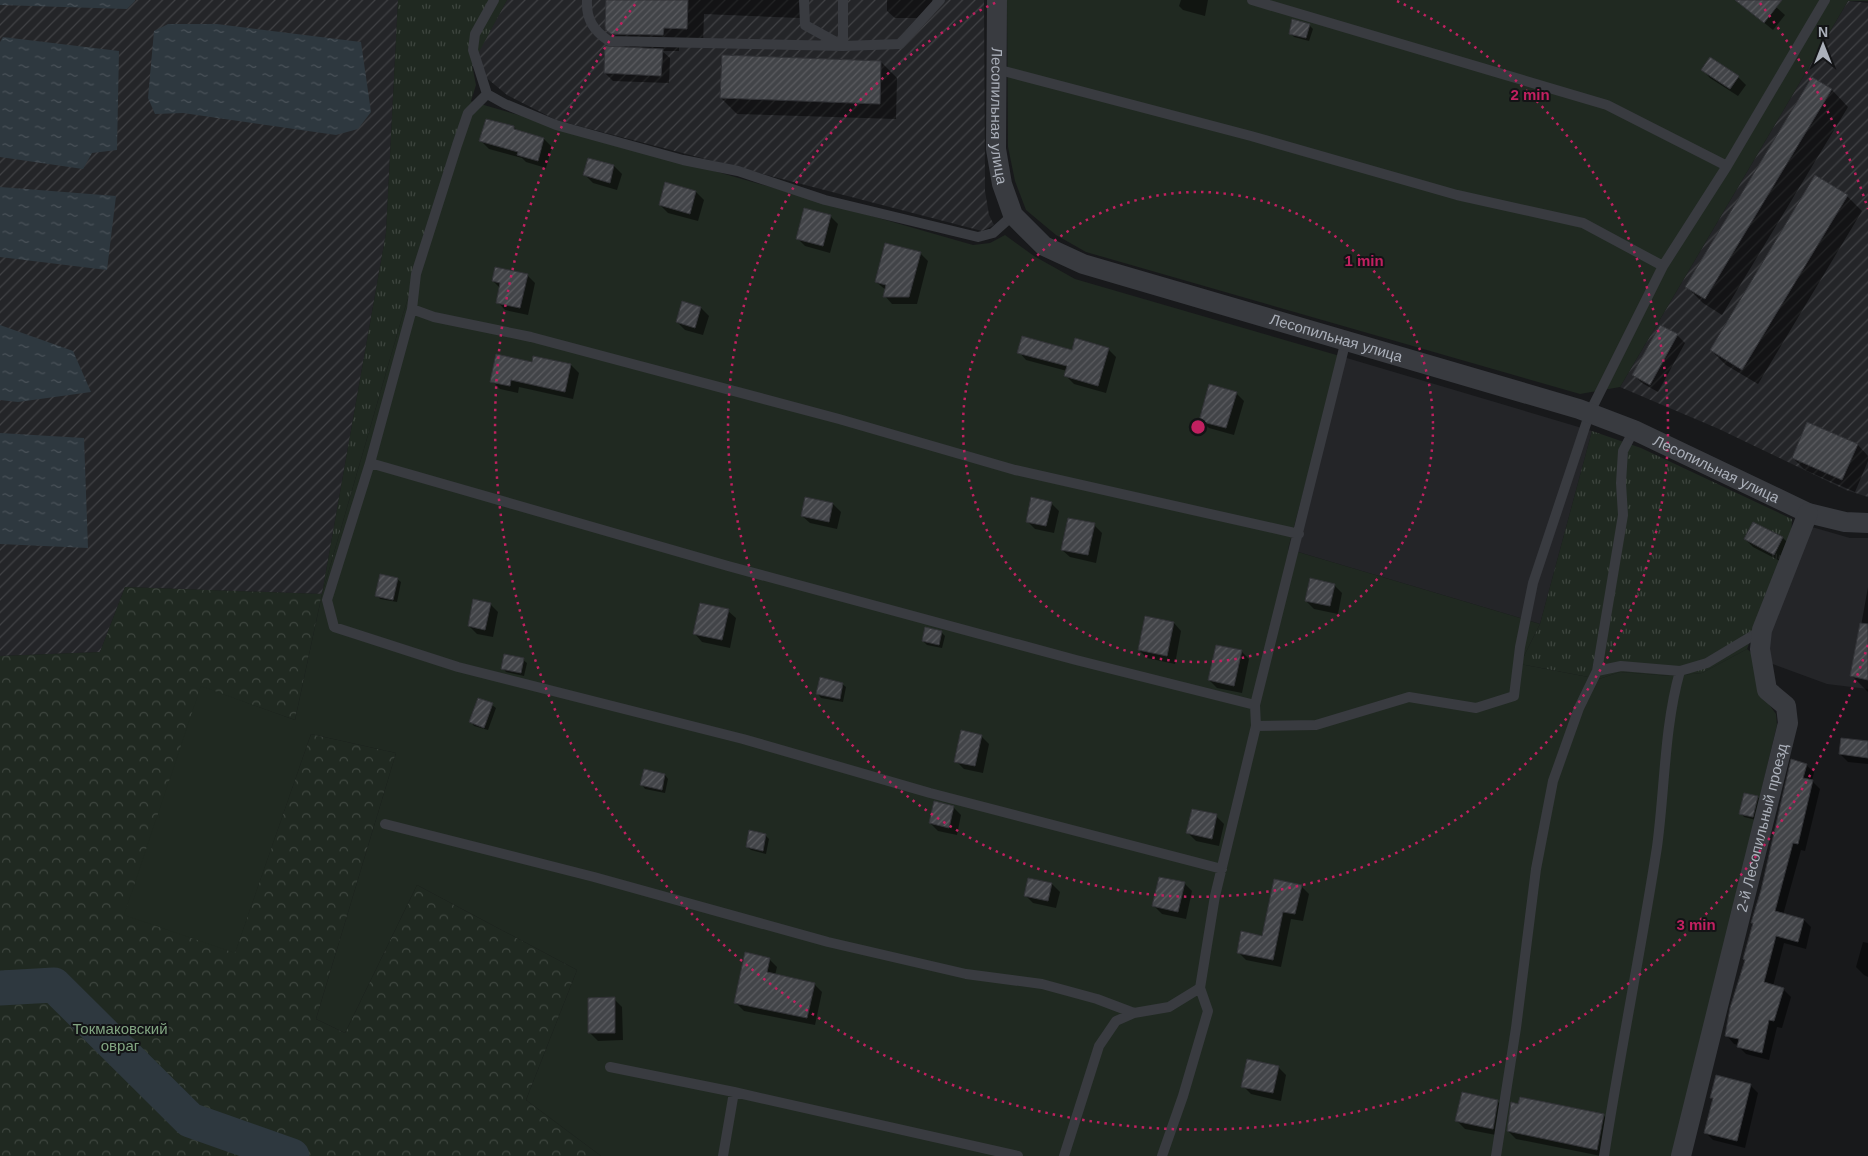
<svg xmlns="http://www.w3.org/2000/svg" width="1868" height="1156" viewBox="0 0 1868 1156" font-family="Arial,sans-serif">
  <defs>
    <pattern id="industrial-furrows" width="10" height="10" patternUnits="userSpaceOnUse" patternTransform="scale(1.25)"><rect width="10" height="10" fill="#242528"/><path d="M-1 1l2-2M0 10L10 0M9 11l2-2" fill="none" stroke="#414245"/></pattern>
    <pattern id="grass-tufts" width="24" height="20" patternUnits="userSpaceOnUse" patternTransform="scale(1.25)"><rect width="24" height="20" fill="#202921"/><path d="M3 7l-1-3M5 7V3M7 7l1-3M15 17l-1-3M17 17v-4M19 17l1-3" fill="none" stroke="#3e463f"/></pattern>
    <pattern id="forest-crowns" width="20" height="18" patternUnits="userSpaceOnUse" patternTransform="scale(1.25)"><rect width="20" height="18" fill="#202921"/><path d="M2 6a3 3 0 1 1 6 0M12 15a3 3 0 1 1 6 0" fill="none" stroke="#3e463f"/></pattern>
    <pattern id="water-ripples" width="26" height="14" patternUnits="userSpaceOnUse" patternTransform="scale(1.25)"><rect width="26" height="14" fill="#2e383f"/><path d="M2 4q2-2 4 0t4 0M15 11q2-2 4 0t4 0" fill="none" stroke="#4a5259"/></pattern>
    <pattern id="building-hatch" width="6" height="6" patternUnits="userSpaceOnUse" patternTransform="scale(1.25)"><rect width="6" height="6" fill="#424448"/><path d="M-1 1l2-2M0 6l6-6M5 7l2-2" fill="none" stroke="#5b5c60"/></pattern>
  </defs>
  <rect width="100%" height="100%" fill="#18191b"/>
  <path fill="#242528" d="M1340 356 1592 431 1540 624 1288 549Z
    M1812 527 1850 538H1868V689L1827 684 1770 663V630Z"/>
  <path fill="url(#industrial-furrows)" d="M0 0H398L386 233 322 594 125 587 100 652 0 656Z
    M507 0H984L985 191 989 215 994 225 982 231 556 120 507 95 471 65Z
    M1848 1 1868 3V497L1846 490 1719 429 1620 387Z"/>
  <path fill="url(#grass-tufts)" d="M398 0H507L472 65 476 85 403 314 322 594 386 233Z
    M1592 431 1641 448 1792 519 1791 537 1747 649 1702 673 1670 676 1620 672 1599 679 1520 664 1540 624Z"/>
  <path fill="url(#forest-crowns)" d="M125 587 322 594 295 720 201 687 235 952 311 734 396 753 316 1019 345 1033 417 885 577 970 526 1100 601 1156H0V656L100 652Z"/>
  <path fill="#202921" d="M1007 0H1868V1H1848L1620 387 1580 394 1086 252 1056 235 1026 210 1015 181 1008 147Z
    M470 101 973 245 990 243 1005 235 1034 256 1075 279 1340 356 1288 549 1540 624 1520 664 1599 679 1620 672 1670 676 1702 673 1747 649 1757 657 1761 693 1776 714 1777 725 1674 1156H601L526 1100 577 970 417 885 345 1033 316 1019 396 753 311 734 235 953 124 915 201 686 295 720 322 594 403 314Z"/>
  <path fill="url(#water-ripples)" d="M0 0H135V1L127 9 0 5Z
    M168 24H217L361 42 371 112 358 129 336 135 183 113 155 114 148 98 154 31Z
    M3 37 119 51 117 150 92 153 83 169 0 157V42Z
    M0 187 116 196 107 270 0 257Z
    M0 325 73 351 91 392 18 402 0 400Z
    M0 433 84 438 88 548 0 544Z"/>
  <path fill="#0007" d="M607 0H801L800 18 704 14 703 45 679 44V51H662L670 58 669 83 613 81 605 73 627 49 607 29Z
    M887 0H932V15L929 18H895L887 11Z
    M1181 0H1208L1205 16 1183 10 1179 6Z
    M1749 0H1768L1785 15 1773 30 1744 6Z
    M1309 25 1313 29 1309 41 1294 37 1290 33Z
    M881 62 897 78 896 119 737 114 721 98Z
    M1703 70 1738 77 1746 85 1738 96 1710 78Z
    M1813 79 1832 90 1848 107 1722 315 1703 303 1687 287Z
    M514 127 518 132 544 139 552 147 546 168 526 162 522 158 489 149 481 141Z
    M589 159 614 166 622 174 617 190 593 183 585 175Z
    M666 184 696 192 704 200 698 221 668 213 660 205Z
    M1847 196 1862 211 1758 384 1726 365 1711 350Z
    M830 216 838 224 830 253 805 246 797 238Z
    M920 253 928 261 917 304H892L885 296 886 290 876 282Z
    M527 275 535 283 528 315 505 310 498 302 501 289 493 281Z
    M682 303 701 308 709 316 703 335 685 330 677 322Z
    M1677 335 1685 343 1658 392 1642 383 1634 375Z
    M1108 349 1116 357 1106 393 1074 384 1066 376 1067 371 1026 360 1019 352Z
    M533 363 571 365 579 373 573 399 519 387 518 393 500 389 492 381Z
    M1236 393 1244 401 1234 435 1209 428 1201 420Z
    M1808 424 1858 445 1868 456V461L1855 492 1805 470 1793 458Z
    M1051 503 1059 511 1054 533 1035 529 1027 521Z
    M833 504 841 512 837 529 810 523 802 516Z
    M1754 523 1783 538 1791 546 1782 562 1753 547 1745 539Z
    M1094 525 1102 533 1096 563 1070 557 1062 550Z
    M397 579 401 582 397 602 380 599 377 595Z
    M1334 585 1342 593 1338 614 1314 609 1306 601Z
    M1868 587V692L1852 676Z
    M490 604 498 612 493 637 477 634 469 626Z
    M728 611 736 618 730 648 702 642 695 634Z
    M1174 623 1181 631 1175 664 1147 658 1139 650Z
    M941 632 945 636 942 648 927 645 923 641Z
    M1241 651 1249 659 1242 693 1217 688 1209 680Z
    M523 660 527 663 524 676 506 672 503 668Z
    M842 684 846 687 843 702 821 698 818 694Z
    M492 705 496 708 488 730 474 726 471 722Z
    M981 736 989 744 983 773 964 769 956 761Z
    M1868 742V764L1848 762 1840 754Z
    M1806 765 1814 772 1812 781 1820 789 1805 851 1801 850 1783 915 1804 920 1811 927 1806 949 1784 943 1773 986 1783 989 1791 997 1782 1028 1777 1027 1769 1060 1746 1054 1738 1046 1739 1045 1734 1044 1727 1036Z
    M645 771 665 775 668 779 665 793 645 789 642 785Z
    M1757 797 1761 800 1756 820 1744 817 1741 813Z
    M953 807 961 815 957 835 938 831 930 823Z
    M1216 816 1224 824 1219 846 1196 841 1188 833Z
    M765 835 769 839 766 854 751 850 747 847Z
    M1184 883 1192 891 1186 919 1162 914 1154 906Z
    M1052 884 1060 892 1056 908 1033 903 1025 895Z
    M1301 886 1309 894 1303 921 1291 919 1281 967 1246 960 1238 952 1263 937Z
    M1863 942 1868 943V977L1864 975 1856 967Z
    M769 959 777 967 775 975 814 984 822 992 815 1025 744 1011 736 1003Z
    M614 999 622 1007 623 1040 598 1041 590 1033Z
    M1278 1067 1286 1075 1281 1101 1251 1094 1243 1086Z
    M1750 1085 1758 1093 1745 1148 1713 1140 1705 1132 1714 1100 1711 1097Z
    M1497 1101 1505 1109 1501 1136 1465 1129 1457 1121Z
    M1519 1105 1603 1115 1611 1123 1601 1156 1516 1139 1508 1131Z"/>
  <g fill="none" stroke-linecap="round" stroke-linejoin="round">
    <path stroke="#2e383f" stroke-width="35" d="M0 988 54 985 190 1120 292 1156"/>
  </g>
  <path fill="url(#building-hatch)" stroke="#323337" d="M606 0H688L687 29 664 28 663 35 611 34 606 30 605 26Z
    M1735 0H1782L1764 23Z
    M1292 19 1310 24 1306 38 1289 34Z
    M605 46 663 49 661 76 604 73Z
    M722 55 881 61 880 104 720 98Z
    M1710 57 1739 76 1730 89 1701 70Z
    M1812 77 1832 89 1705 299 1685 287Z
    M486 119 514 126V129L544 138 538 161 517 155 518 152 479 141Z
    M588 158 614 165 610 183 583 175Z
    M1815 175 1848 195 1742 370 1710 350Z
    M665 182 696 191 690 214 659 205Z
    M804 208 831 215 823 246 796 239Z
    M885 243 921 252 909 297H883L886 285 875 282Z
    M495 267 528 274 520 308 496 303 500 283 492 281Z
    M682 301 701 307 695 328 676 322Z
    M1660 325 1678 334 1650 385 1632 375Z
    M1022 336 1072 350 1075 338 1109 348 1098 386 1064 376 1067 366 1017 353Z
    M496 354 532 362 533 356 571 364 565 392 511 380 510 386 490 382Z
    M1209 384 1237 392 1226 428 1199 421Z
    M1807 422 1858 444 1842 480 1792 458Z
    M805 497 833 503 829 522 801 516Z
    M1031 497 1052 502 1046 526 1026 522Z
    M1068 518 1095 523 1088 555 1061 550Z
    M1753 522 1783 537 1774 555 1744 539Z
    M380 574 398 578 393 600 375 596Z
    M1310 578 1335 584 1330 606 1305 601Z
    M473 599 491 603 485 630 468 626Z
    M700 603 729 609 722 640 693 634Z
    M1145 616 1174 622 1167 656 1138 650Z
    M1860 623 1868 624V680L1850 676Z
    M925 627 942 631 939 645 922 641Z
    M1216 645 1242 650 1234 686 1208 680Z
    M504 654 524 658 521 673 501 669Z
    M820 677 843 683 840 699 816 694Z
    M478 698 493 703 484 728 469 722Z
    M961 730 982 735 975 766 954 762Z
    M1841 738 1868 741V758L1839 754Z
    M1791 759 1807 764 1803 778 1813 780 1798 844 1793 843 1775 911 1804 919 1798 942 1776 936 1764 982 1784 988 1774 1021 1769 1020 1762 1053 1737 1047 1739 1039 1725 1036 1730 1008 1745 960 1743 959 1753 923H1751L1761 890Z
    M644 769 665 774 662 790 640 785Z
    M1744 793 1758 796 1753 817 1739 814Z
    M934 801 954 806 949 828 929 823Z
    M1192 809 1217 814 1212 839 1186 833Z
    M749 830 766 834 763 851 746 847Z
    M1159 877 1185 882 1178 912 1152 906Z
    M1028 878 1052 883 1048 901 1024 896Z
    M1274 879 1302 885 1295 914 1283 912 1273 960 1237 953 1241 931 1262 936Z
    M745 952 770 958 767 972 815 983 807 1018 734 1003Z
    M615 997V1033H588V998Z
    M1247 1059 1279 1066 1273 1093 1241 1087Z
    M1716 1075 1751 1084 1737 1141 1704 1133 1713 1098H1710Z
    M1462 1092 1498 1100 1493 1129 1455 1121Z
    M1520 1097 1604 1114 1597 1150 1507 1131 1511 1102 1518 1104Z"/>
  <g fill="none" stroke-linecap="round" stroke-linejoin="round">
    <path stroke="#393b40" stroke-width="10" d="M494 0 475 34 473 50 487 94 505 104 556 125 683 160 738 171 825 200 978 237 993 233 1013 215
      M587 0C586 19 593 30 609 41L843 46V0
      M804 0 805 25 843 46 900 44 940 0
      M1252 0 1607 105 1727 166
      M996 69 1251 136 1457 195 1583 223 1663 266
      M412 309 416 274 457 145 468 113 487 94
      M370 463 412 309 434 317 531 337 839 419 1015 470 1299 534
      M1597 671 1623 515 1621 483 1623 451 1634 430
      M1256 726 1316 725 1409 697 1476 708 1514 696 1520 647 1533 583 1590 412 1663 266 1727 166 1825 0
      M385 824 594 877 828 942 966 974 1042 984 1097 999 1134 1013
      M1222 869 930 793 743 739 458 667 334 627 327 600 370 463 728 566 1076 660 1255 705
      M610 1067 734 1092 1018 1156
      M723 1156 734 1092
      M1064 1156 1099 1046 1116 1021 1134 1013 1169 1007 1200 988 1215 896 1256 726 1255 705 1346 340
      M1162 1156 1183 1096 1208 1011 1200 988
      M1496 1156 1516 1028 1536 869 1553 781 1579 708 1597 671 1621 666 1680 671 1707 663 1762 630
      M1604 1156C1620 1053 1641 950 1657 847 1665 788 1664 728 1680 671"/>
    <g stroke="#393b40" stroke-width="20">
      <path id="s1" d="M997 0 996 149 1002 184 1013 215 1044 246 1083 264 1579 409 1634 430 1808 513 1845 522 1868 523"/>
      <path id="s2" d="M1681 1156 1788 723 1786 706 1767 690 1760 649 1762 630 1808 513"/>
    </g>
  </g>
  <g fill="none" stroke="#c12060" stroke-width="2.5" stroke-dasharray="2.5 5">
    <circle cx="1198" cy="427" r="235"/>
    <path d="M1397 1A470 470 0 1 1 999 1"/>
    <path d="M1868 645A704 704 0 1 1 636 3M1760 3A704 704 0 0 1 1868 209"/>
  </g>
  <g text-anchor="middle" stroke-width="4" stroke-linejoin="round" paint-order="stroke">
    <g font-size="15" fill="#abb0ba" stroke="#131416">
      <text dy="5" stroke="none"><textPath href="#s1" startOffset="116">Лесопильная улица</textPath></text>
      <text dy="5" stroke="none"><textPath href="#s1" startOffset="568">Лесопильная улица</textPath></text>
      <text dy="5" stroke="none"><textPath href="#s1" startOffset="971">Лесопильная улица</textPath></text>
      <text dy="5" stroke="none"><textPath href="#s2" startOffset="338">2-й Лесопильный проезд</textPath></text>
    </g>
    <g font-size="15" fill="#82a582" stroke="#131416">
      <text x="120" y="1034">Токмаковский<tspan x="120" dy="17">овраг</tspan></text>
    </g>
  </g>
  <circle cx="1198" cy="427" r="8" fill="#c12060" stroke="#131416" stroke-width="2.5"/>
  <g font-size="15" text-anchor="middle" font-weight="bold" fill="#c12060" stroke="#131416" stroke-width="4" stroke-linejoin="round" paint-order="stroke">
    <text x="1530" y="100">2 min</text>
    <text x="1364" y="266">1 min</text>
    <text x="1696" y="930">3 min</text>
  </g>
  <g transform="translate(1823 45)" stroke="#131416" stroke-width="4" paint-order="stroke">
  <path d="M0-4L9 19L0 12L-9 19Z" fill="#abb0ba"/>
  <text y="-8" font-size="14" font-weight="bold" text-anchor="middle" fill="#abb0ba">N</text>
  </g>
</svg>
